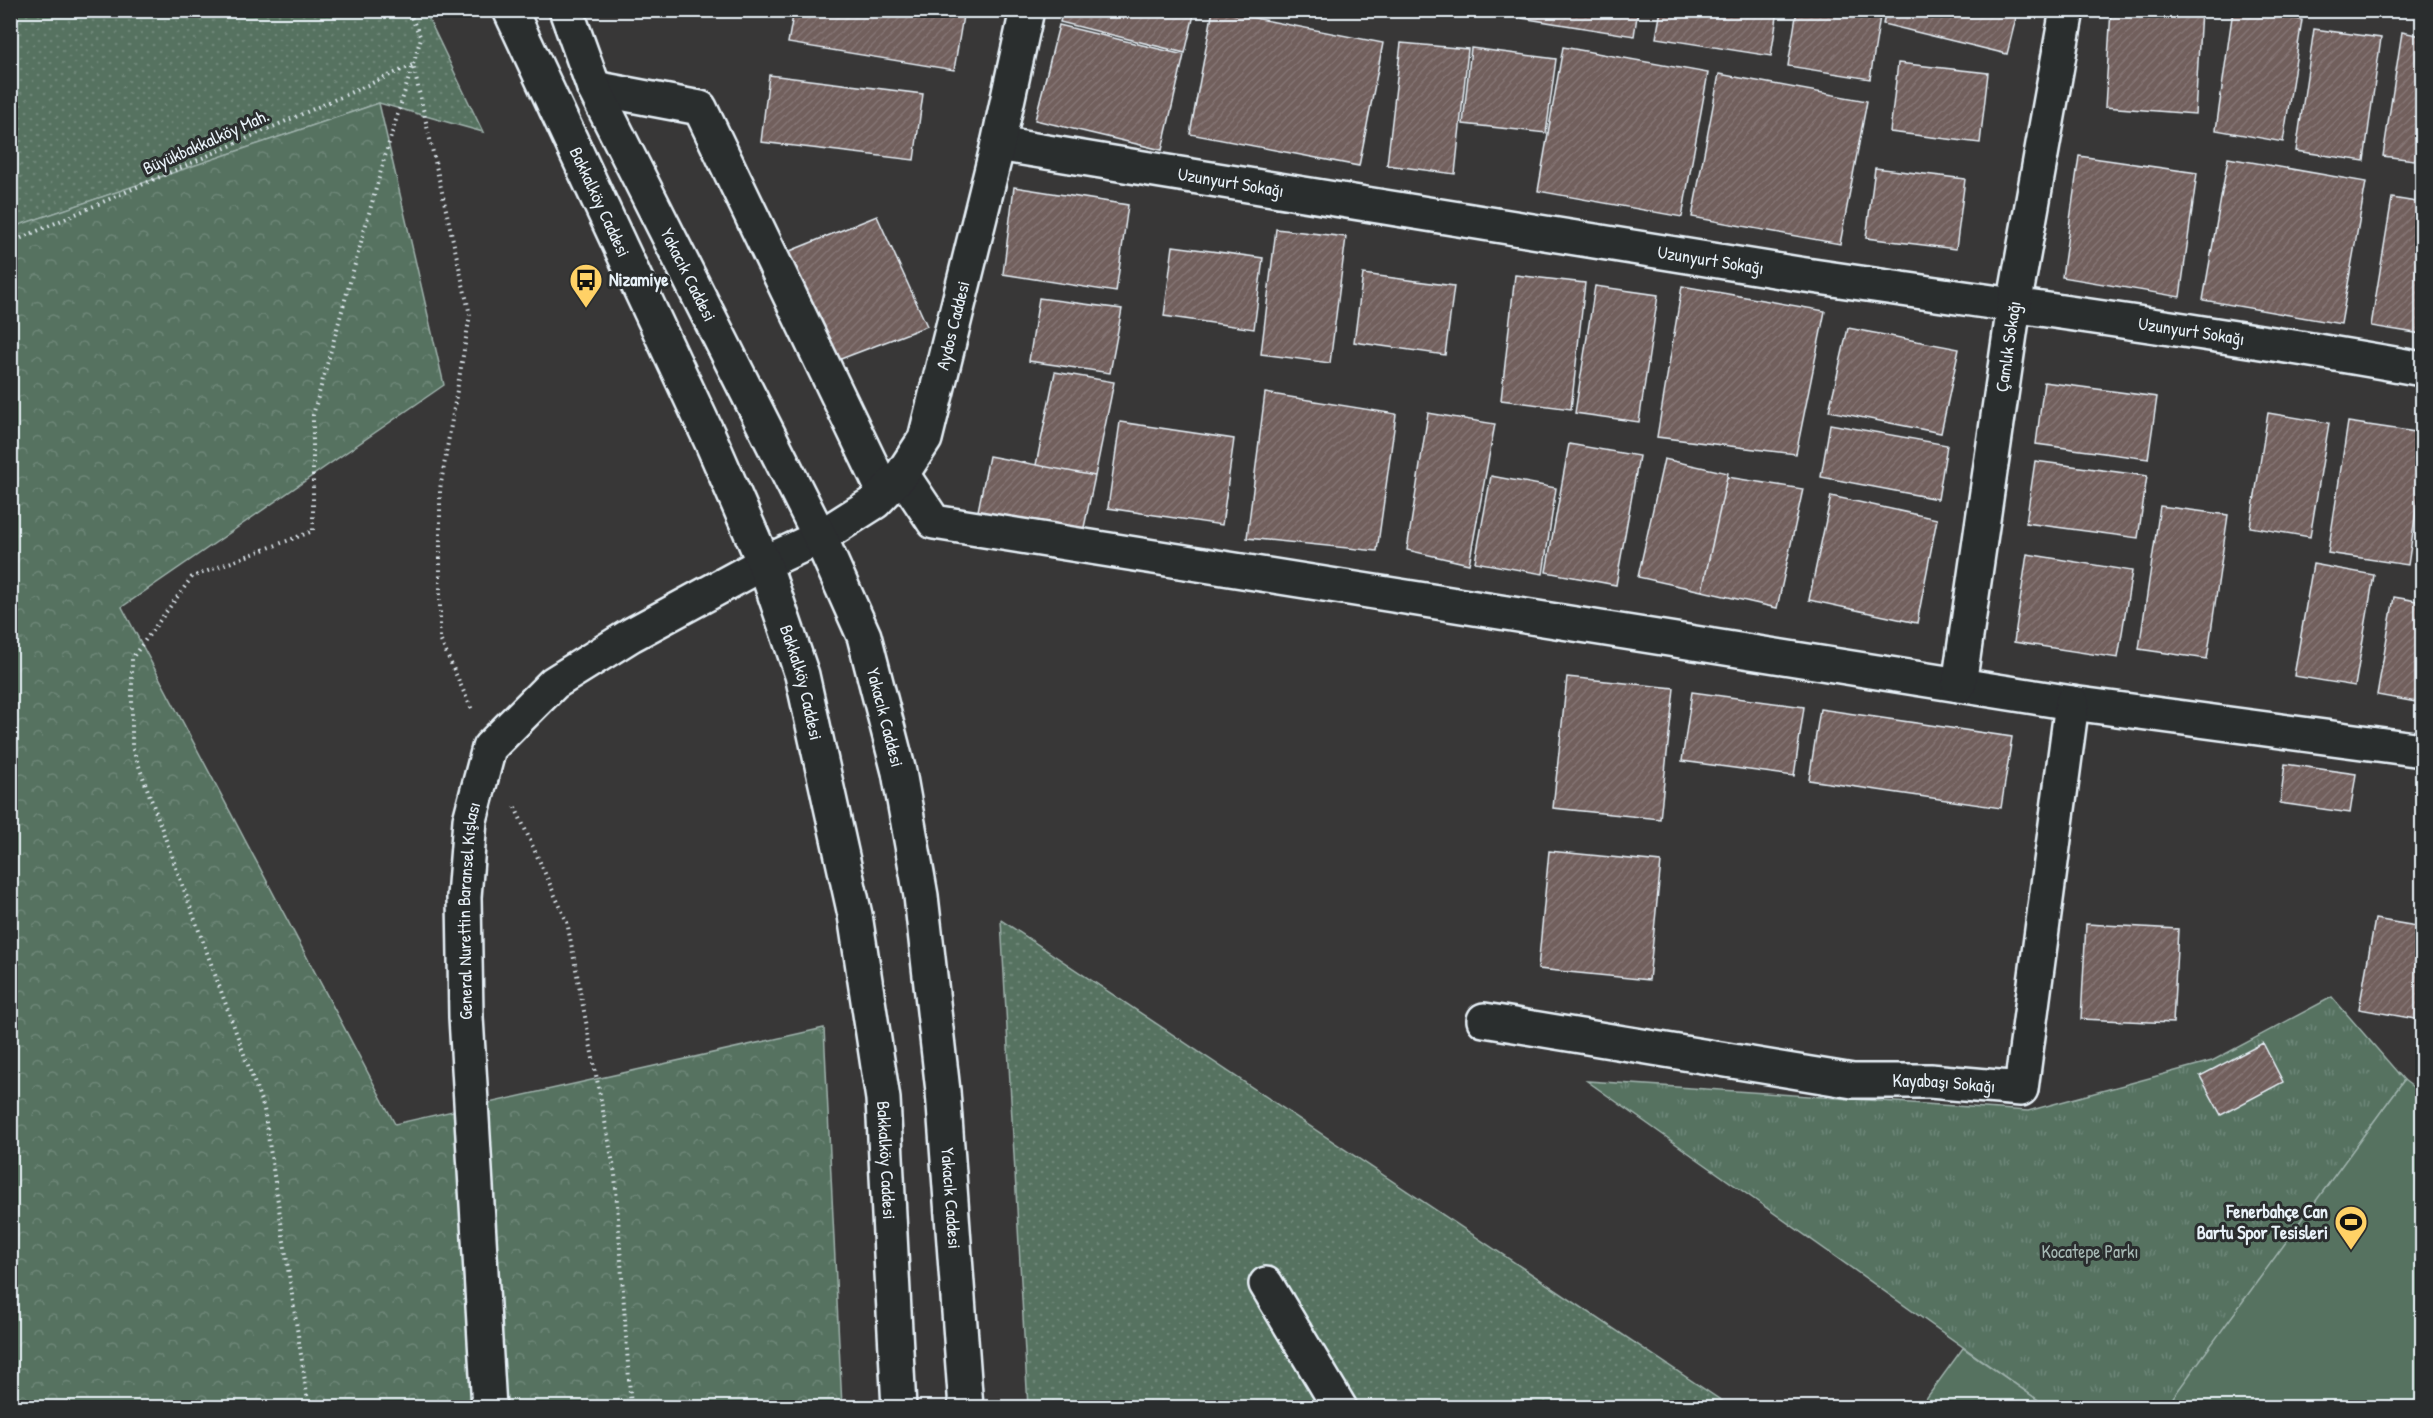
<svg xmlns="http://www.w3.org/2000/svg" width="2433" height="1418" viewBox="0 0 2433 1418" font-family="'Patrick Hand',sans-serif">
  <defs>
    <pattern id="grass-dots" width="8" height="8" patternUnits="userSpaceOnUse" patternTransform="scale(1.5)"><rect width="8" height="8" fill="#567261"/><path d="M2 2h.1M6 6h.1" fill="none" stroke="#6e8778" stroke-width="1.8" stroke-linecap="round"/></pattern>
    <pattern id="forest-crowns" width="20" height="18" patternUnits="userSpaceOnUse" patternTransform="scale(1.5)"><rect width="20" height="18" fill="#567261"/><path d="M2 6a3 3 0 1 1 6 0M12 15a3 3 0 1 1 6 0" fill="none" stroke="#6e8778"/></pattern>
    <pattern id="park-tufts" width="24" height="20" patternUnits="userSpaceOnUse" patternTransform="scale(1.5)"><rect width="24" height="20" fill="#567261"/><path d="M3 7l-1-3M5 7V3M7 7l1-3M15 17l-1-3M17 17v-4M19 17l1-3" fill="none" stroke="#6e8778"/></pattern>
    <pattern id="building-hatch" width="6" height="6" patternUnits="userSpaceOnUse" patternTransform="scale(1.5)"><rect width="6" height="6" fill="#715e5c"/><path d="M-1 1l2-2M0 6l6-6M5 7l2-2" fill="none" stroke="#857674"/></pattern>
  </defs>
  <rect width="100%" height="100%" fill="#383737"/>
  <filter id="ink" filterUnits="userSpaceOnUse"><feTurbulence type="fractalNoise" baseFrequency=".0167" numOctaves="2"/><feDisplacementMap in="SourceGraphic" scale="12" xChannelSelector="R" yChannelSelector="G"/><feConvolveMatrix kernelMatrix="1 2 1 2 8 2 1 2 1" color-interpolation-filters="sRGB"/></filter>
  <g filter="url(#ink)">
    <path fill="url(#grass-dots)" stroke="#9fb2ac" stroke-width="1.5" d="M10 11H425L483 132 379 103 11 228Z
      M1001 920 1731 1407H1028Z"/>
    <path fill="url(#forest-crowns)" stroke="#9fb2ac" stroke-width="1.5" d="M379 103 444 385 122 607 395 1124 824 1028 842 1407H11L10 228Z"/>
    <path fill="url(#park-tufts)" stroke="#9fb2ac" stroke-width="1.5" d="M2332 997 2404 1080 2166 1408 2048 1407 1587 1081 2028 1111 2212 1061Z"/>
    <path fill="#567261" stroke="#9fb2ac" stroke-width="1.5" d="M2404 1080 2422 1094V1407H2166Z
      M1963 1348 2048 1407H1920Z"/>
    <path fill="url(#building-hatch)" stroke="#e8f1f8" stroke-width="1.5" d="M794 10H964L954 70 788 43Z
      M1063 10H1195L1185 53 1060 22Z
      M1213 10 1383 43 1359 166 1190 134Z
      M1465 10H1520L1519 18Z
      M1523 10H1638L1634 36 1522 18Z
      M1661 10H1778L1771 56 1656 38Z
      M1797 10H1881L1870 79 1788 66Z
      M1886 10H2018L2007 54 1883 24Z
      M2111 10H2201L2195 114 2105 107Z
      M2233 10H2249L2302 20 2283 142 2216 130Z
      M1059 25 1184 55 1162 150 1035 120Z
      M2314 29 2381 38 2364 161 2296 151Z
      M2402 32 2422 36V161L2383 156Z
      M1401 43 1468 49 1455 174 1387 165Z
      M1563 47 1708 73 1682 217 1538 191Z
      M1471 48 1556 59 1546 133 1463 124Z
      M1898 63 1988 73 1980 143 1890 132Z
      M1719 74 1867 101 1840 244 1692 217Z
      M769 75 923 94 914 160 761 142Z
      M2079 156 2197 173 2180 297 2062 277Z
      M2228 158 2366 182 2341 324 2203 300Z
      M1875 168 1965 179 1956 249 1866 238Z
      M1014 187 1128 205 1116 292 1003 274Z
      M2392 198 2422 203V334L2371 326Z
      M877 216 927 326 838 360 785 253Z
      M1276 229 1346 237 1330 363 1261 354Z
      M1173 246 1263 258 1254 329 1164 316Z
      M1363 274 1454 286 1445 355 1354 342Z
      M1515 275 1585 283 1571 409 1501 400Z
      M1595 286 1658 295 1639 422 1575 413Z
      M1682 286 1825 311 1796 454 1657 437Z
      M1039 298 1122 309 1110 373 1029 361Z
      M1848 328 1959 349 1941 433 1829 411Z
      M1055 372 1114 382 1095 476 1036 465Z
      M2044 382 2157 397 2148 459 2036 444Z
      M1265 393 1396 414 1377 551 1247 538Z
      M1428 413 1495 424 1469 564 1407 550Z
      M2268 413 2329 423 2310 537 2250 527Z
      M1120 422 1234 439 1222 525 1108 508Z
      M2348 422 2422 433V471L2408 565 2328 553Z
      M1830 424 1947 445 1938 499 1821 477Z
      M1569 444 1639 456 1616 585 1546 572Z
      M989 456 1095 476 1083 532 978 511Z
      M1664 459 1728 473 1702 591 1638 577Z
      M2035 461 2147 476 2138 538 2026 523Z
      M1491 476 1556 488 1543 574 1475 562Z
      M1727 477 1803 489 1777 608 1702 591Z
      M1831 496 1937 519 1917 623 1809 600Z
      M2160 506 2228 515 2207 659 2139 649Z
      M2027 554 2132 571 2118 658 2014 642Z
      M2313 564 2374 575 2355 686 2294 676Z
      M2394 597 2422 602V703L2377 695Z
      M1567 677 1674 688 1660 819 1553 808Z
      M1692 692 1804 707 1794 776 1682 761Z
      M1820 709 2012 737 2001 808 1809 780Z
      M2285 764 2356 774 2350 813 2280 803Z
      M1549 851 1661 862 1649 980 1538 969Z
      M2375 919 2422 927V1020L2359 1009Z
      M2086 924 2178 929 2173 1023 2081 1019Z
      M2263 1043 2283 1082 2221 1115 2200 1076Z"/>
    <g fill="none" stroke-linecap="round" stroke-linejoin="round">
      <g stroke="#e8f1f8" stroke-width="38">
        <g id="minor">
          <path d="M594 88 700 108 884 492"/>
          <path id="s1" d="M998 144C1265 188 1532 233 1799 274 2007 305 2216 332 2422 369"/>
          <path d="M902 474 934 522 2072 703 2422 750"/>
          <path id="s2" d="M1959 685 2014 306 2067 10"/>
          <path id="s3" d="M1484 1020 1853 1081H1930L2021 1089 2072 703"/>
          <path d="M1266 1284 1340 1408"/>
          <path id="s4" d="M489 1408 466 1017 464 897 470 820 489 748 554 683 631 635 764 563 820 537 875 502 902 474 925 439 998 144 1027 10"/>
        </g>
      </g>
      <g stroke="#e8f1f8" stroke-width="38">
        <g id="major">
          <path id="s5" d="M510 10 711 441 764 563 802 675 855 915 883 1099 899 1408"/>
          <path id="s6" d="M566 10 594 88 820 537 864 636 899 772 921 896 943 1091 966 1408"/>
        </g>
      </g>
      <path stroke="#e8f1f8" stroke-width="4" stroke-dasharray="1.5 4.5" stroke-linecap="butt" d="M10 243 413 65 470 315 440 489V639L472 710
        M515 807 567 922 615 1174 631 1408
        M309 1408 264 1109 132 747V658L192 577 313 531V415L385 156 421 38 408 10"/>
      <use href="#minor" stroke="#2a2d2e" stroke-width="33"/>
      <use href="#major" stroke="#2a2d2e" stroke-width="33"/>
    </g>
  </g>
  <defs>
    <g id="bus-pin" transform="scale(1.725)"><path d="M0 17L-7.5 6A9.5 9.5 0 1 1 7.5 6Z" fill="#ffd166" stroke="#2a2d2e"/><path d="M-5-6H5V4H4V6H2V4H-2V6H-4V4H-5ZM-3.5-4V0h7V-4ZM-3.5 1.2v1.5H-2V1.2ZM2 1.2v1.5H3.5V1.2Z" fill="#111"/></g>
    <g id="stadium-pin" transform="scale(1.725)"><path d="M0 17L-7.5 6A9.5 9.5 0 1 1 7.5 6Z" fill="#ffd166" stroke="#2a2d2e"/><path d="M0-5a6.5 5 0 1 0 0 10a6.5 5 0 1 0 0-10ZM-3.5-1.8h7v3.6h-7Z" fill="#111"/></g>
  </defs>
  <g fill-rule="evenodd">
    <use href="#bus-pin" x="586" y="280"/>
    <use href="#stadium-pin" x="2351" y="1222"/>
  </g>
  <g text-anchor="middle" stroke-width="6" stroke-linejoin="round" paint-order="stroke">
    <g font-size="18" fill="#e8f1f8" stroke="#2a2d2e">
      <text transform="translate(206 142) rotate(-24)" y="6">Büyükbakkalköy Mah.</text>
      <text dy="6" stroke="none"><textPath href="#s1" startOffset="236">Uzunyurt Sokağı</textPath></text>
      <text dy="6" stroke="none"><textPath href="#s5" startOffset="212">Bakkalköy Caddesi</textPath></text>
      <text dy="6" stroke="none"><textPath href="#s1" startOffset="722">Uzunyurt Sokağı</textPath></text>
      <text dy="6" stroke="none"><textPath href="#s6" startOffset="292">Yakacık Caddesi</textPath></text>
      <text dy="6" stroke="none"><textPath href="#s4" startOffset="1322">Aydos Caddesi</textPath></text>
      <text dy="6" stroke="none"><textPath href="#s1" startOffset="1208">Uzunyurt Sokağı</textPath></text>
      <text dy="6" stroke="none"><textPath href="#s2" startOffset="342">Çamlık Sokağı</textPath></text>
      <text dy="6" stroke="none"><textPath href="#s5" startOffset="734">Bakkalköy Caddesi</textPath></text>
      <text dy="6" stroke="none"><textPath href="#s6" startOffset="778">Yakacık Caddesi</textPath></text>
      <text dy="6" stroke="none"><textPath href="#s4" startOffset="498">General Nurettin Baransel Kışlası</textPath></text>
      <text dy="6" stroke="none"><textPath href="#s3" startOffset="465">Kayabaşı Sokağı</textPath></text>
      <text dy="6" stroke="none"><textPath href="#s5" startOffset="1220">Bakkalköy Caddesi</textPath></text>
      <text dy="6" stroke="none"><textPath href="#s6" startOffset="1264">Yakacık Caddesi</textPath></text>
    </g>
    <g font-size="18" font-weight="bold" fill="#e8f1f8" stroke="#2a2d2e" text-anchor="start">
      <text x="609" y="286">Nizamiye</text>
      <text x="2328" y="1218" text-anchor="end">Fenerbahçe Can<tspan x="2328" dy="21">Bartu Spor Tesisleri</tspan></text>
    </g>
    <g font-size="18" fill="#a6b8b4" stroke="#2a2d2e">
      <text x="2090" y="1258">Kocatepe Parkı</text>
    </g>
  </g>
  <rect width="2433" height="1418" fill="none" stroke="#2a2d2e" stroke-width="36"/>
  <rect x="18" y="18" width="2397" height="1382" fill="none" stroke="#e8f1f8" stroke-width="2" filter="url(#ink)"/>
</svg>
